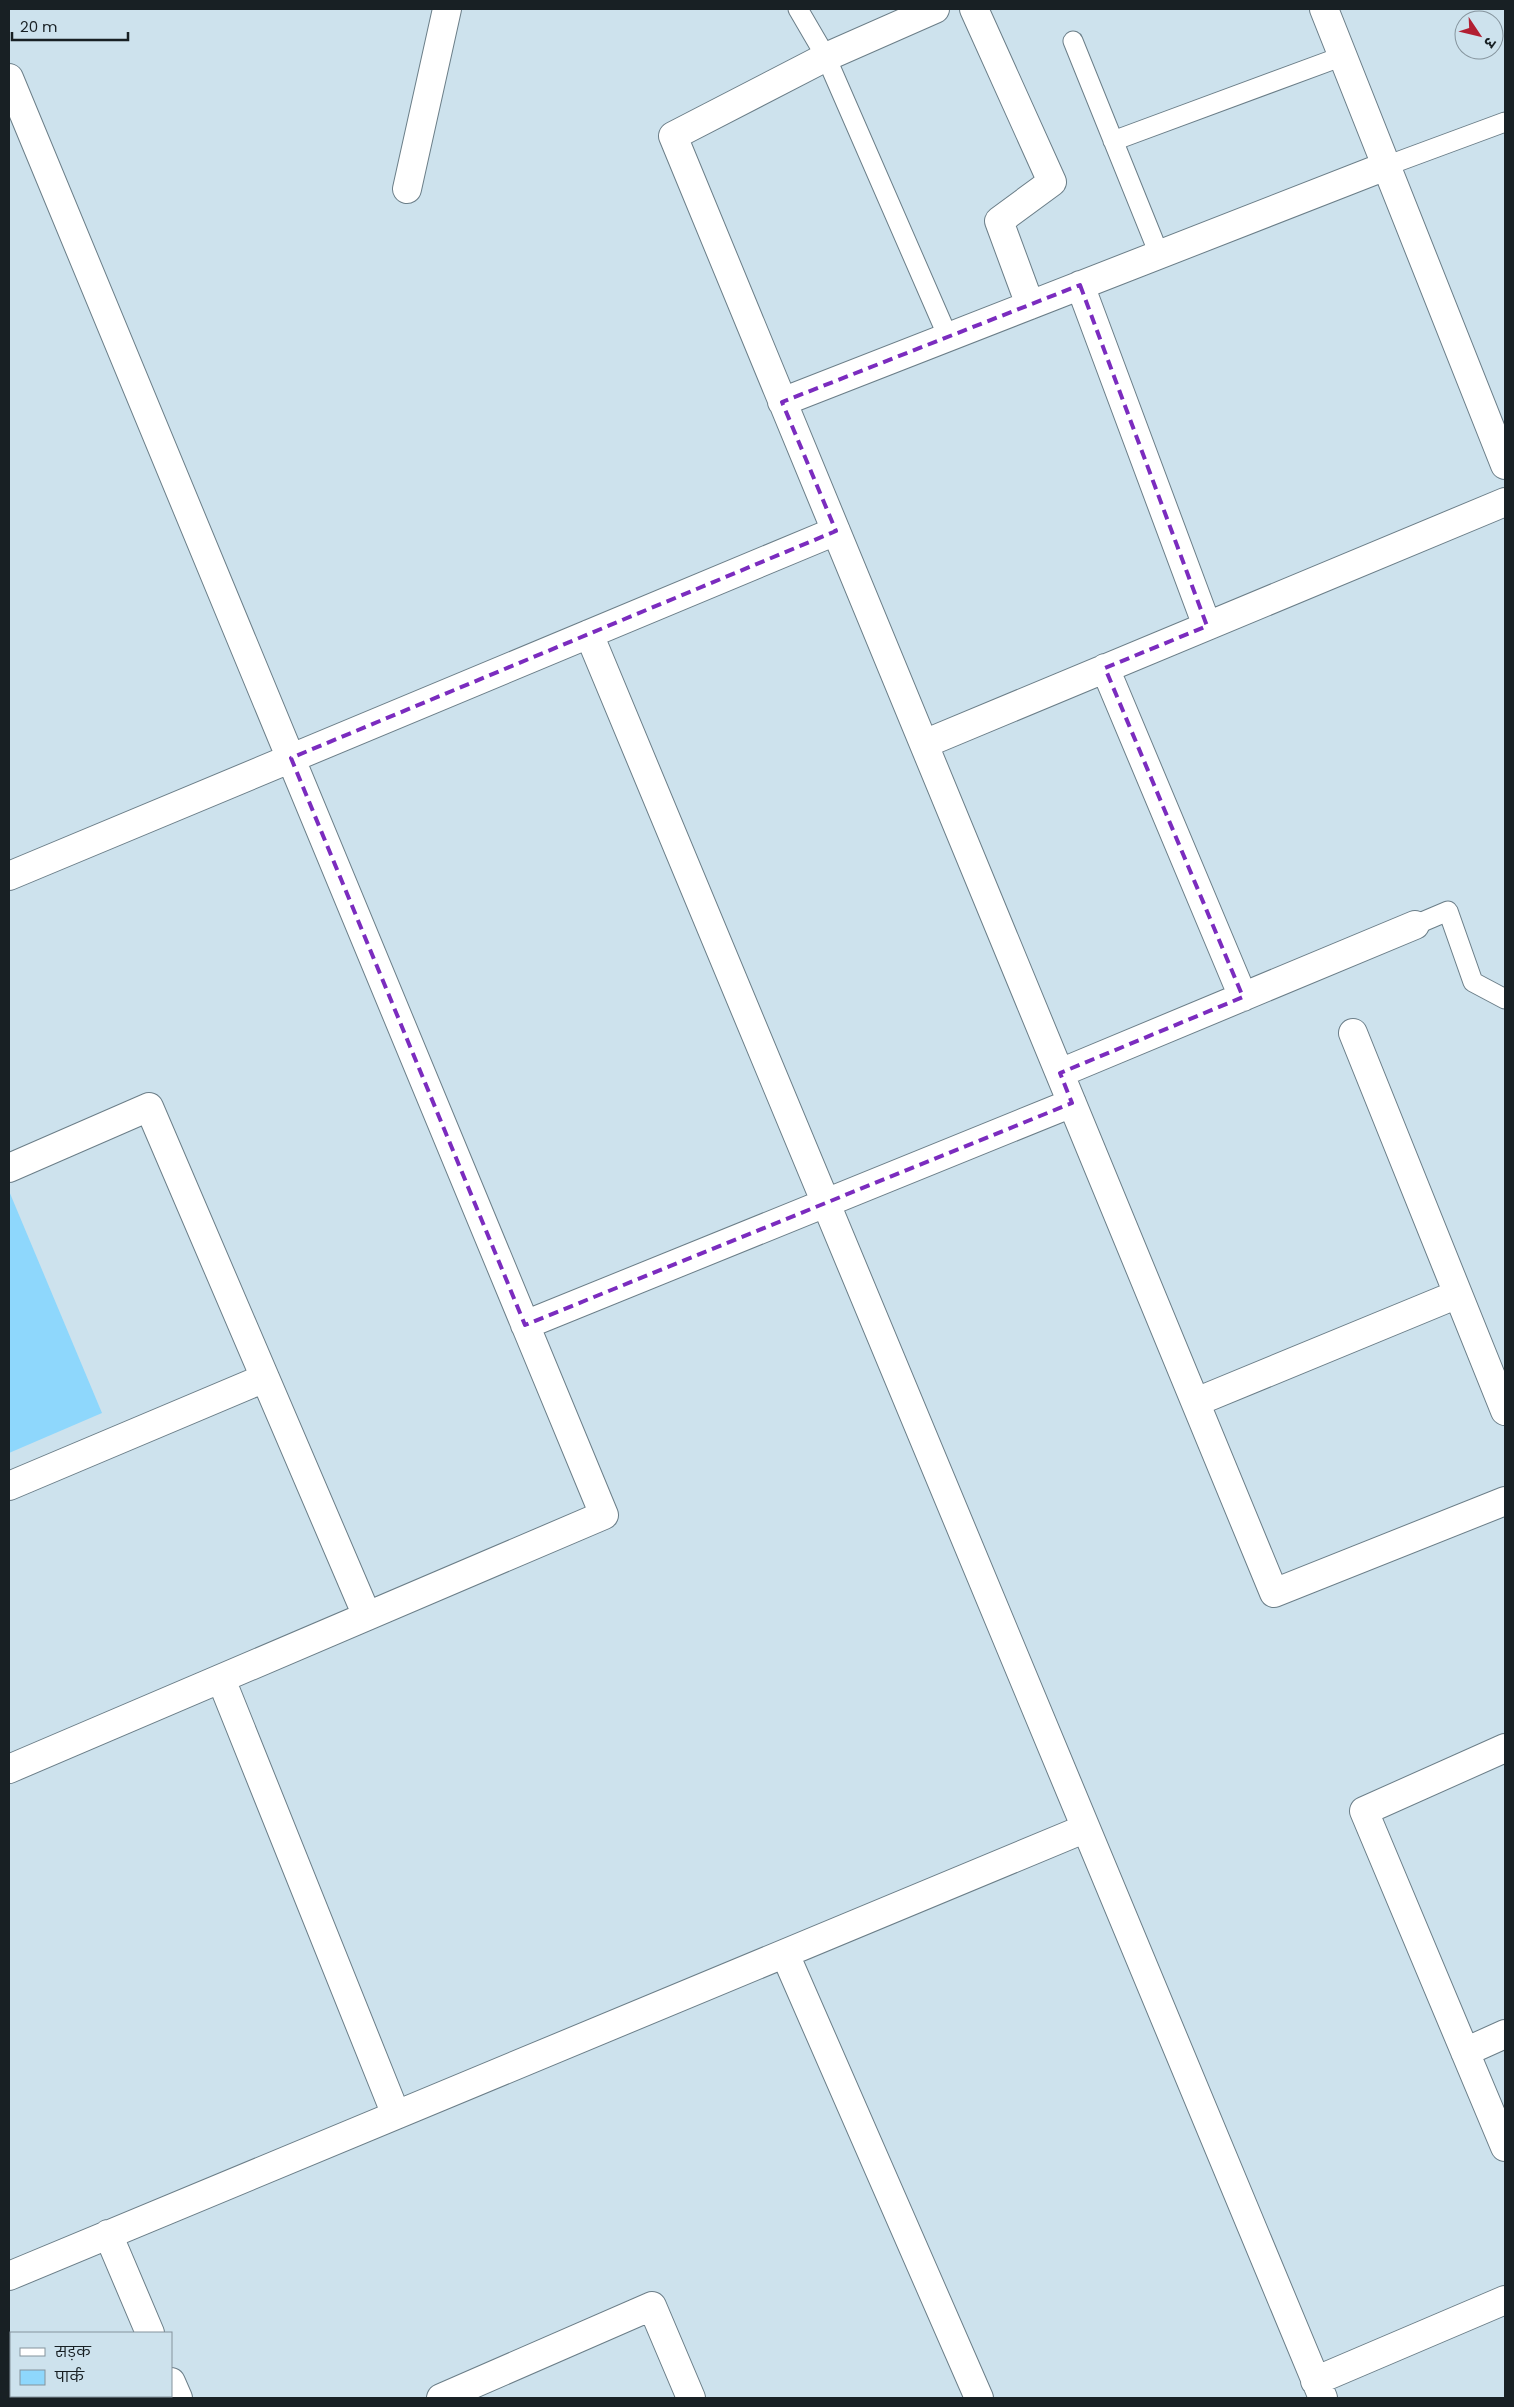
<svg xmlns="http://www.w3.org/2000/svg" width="1514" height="2407" viewBox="0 0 1514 2407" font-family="Poppins,'Noto Sans Devanagari',sans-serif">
  <rect width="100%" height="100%" fill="#cde2ed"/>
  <path fill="#8ed7fc" d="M9 1191 102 1413 9 1453Z"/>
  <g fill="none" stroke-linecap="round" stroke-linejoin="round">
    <g stroke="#6b7e88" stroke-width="21">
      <path id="lane" d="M798 9 826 57 948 337
        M1073 41 1159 254
        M1113 141 1343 56
        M1386 166 1505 122
        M1415 925 1448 911 1473 982 1505 999"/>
    </g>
    <g stroke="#6b7e88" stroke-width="30">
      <path id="street" d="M935 9 826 57 673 136 1274 1593 1505 1501
        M974 9 1052 182 999 221 1030 305
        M1324 9 1505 465
        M9 78 604 1515 9 1769
        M407 189 447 9
        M1080 285 1207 626
        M782 402 1386 166
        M589 634 1323 2398
        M1105 668 1243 997
        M924 744 1505 502
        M9 876 836 531
        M1353 1033 1505 1411
        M1060 1073 1415 925
        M9 1168 149 1107 367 1616
        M525 1325 1072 1103
        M1196 1402 1458 1294
        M9 1486 265 1378
        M221 1679 396 2115
        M1505 1748 1364 1811 1505 2147
        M785 1954 979 2398
        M1465 2052 1505 2034
        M108 2234 150 2333
        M9 2276 1084 1829
        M1315 2381 1505 2300
        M171 2382 178 2398
        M441 2398 652 2306 691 2398"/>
    </g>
    <use href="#lane" stroke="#fff" stroke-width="19"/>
    <use href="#street" stroke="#fff" stroke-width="28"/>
  </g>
  <path fill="none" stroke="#7b2cbf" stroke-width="4" stroke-dasharray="10 6" stroke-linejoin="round" d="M1080 285 1207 626 1105 668 1243 997 1060 1073 1072 1103 525 1325 291 758 836 531 782 402Z"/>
  <rect width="1514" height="2407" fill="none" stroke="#182024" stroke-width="20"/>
  <rect x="10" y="2332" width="162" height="65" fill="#cde2ed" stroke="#85949d"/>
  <rect x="20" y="2348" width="25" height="8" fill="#ffffff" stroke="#85949d"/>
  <text x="55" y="2357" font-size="15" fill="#182024">सड़क</text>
  <rect x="20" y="2370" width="25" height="15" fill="#8ed7fc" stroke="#85949d"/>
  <text x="55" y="2382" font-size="15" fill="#182024">पार्क</text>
  <g transform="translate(1479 35) rotate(125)"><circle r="24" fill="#cde2ed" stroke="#85949d"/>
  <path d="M0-4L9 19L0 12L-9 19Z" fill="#b21f32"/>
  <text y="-8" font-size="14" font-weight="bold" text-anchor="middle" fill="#182024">उ</text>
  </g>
  <path d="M12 32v8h116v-8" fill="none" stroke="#182024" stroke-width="2.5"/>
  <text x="20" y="32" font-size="15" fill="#182024" stroke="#cde2ed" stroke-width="4" paint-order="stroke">20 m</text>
</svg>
